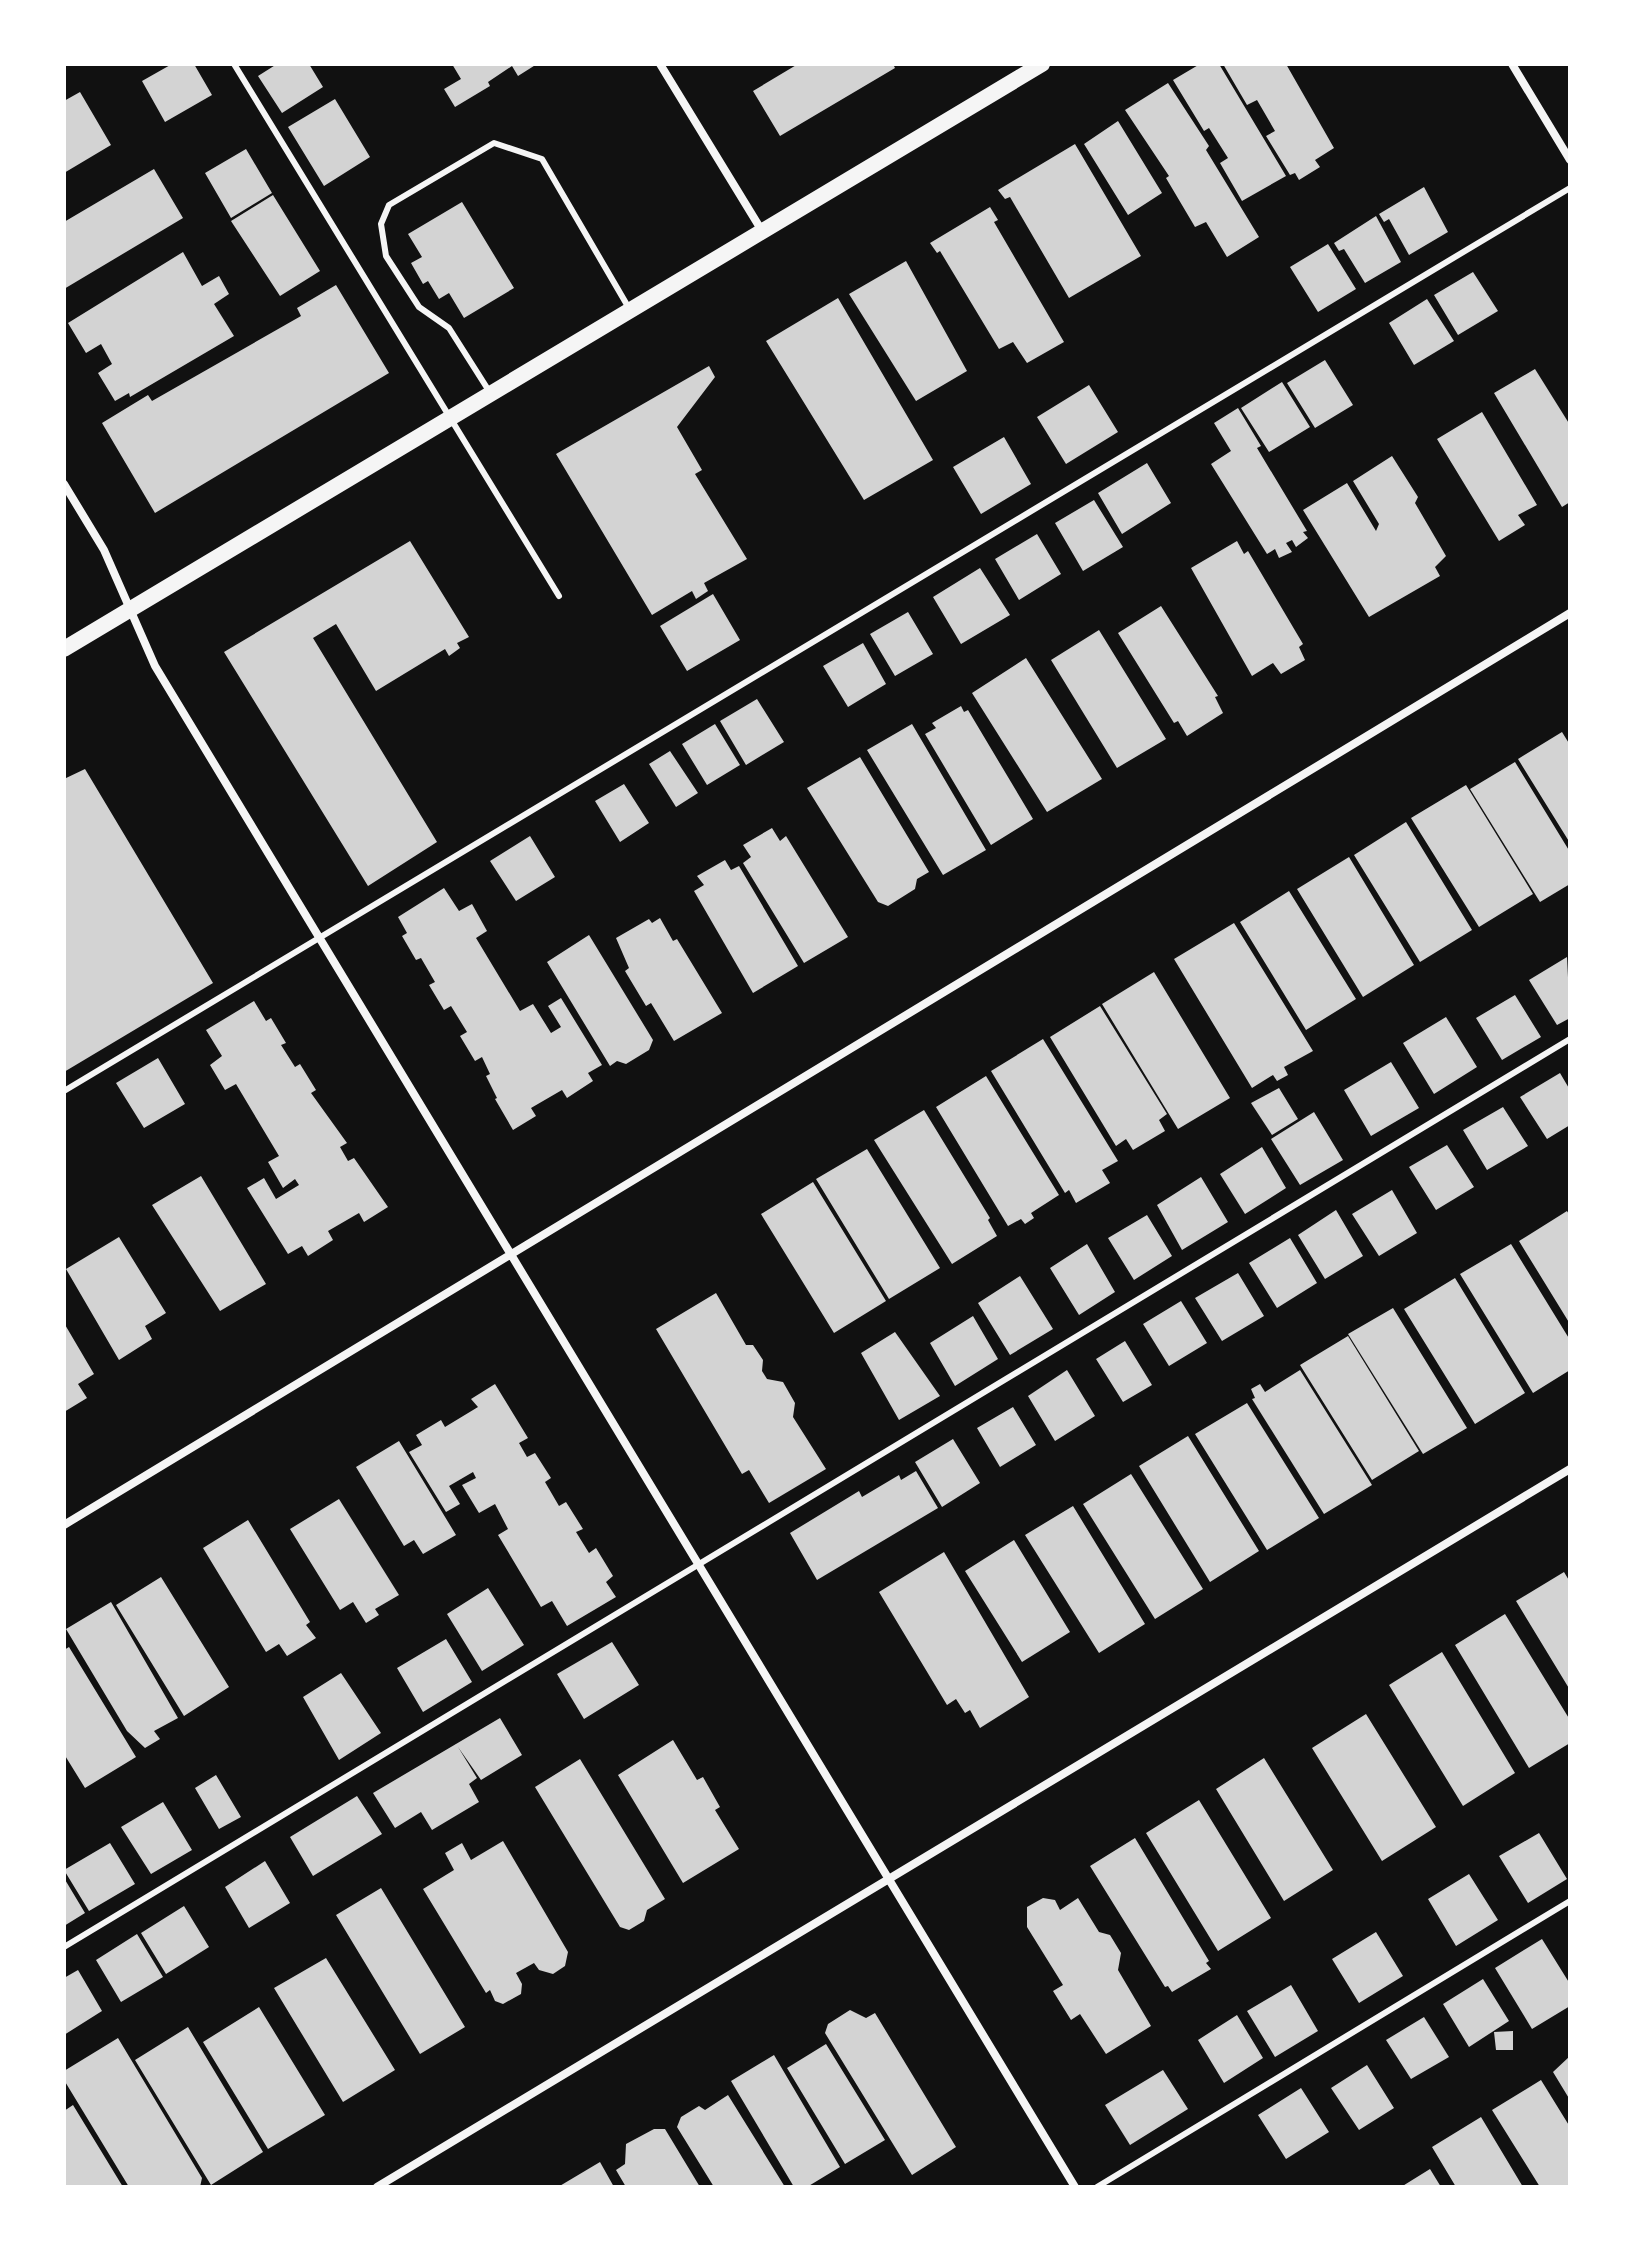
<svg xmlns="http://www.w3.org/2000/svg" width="1634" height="2251" viewBox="0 0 1634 2251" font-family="'PT Sans',sans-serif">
  <rect width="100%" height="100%" fill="#111"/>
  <path fill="#d3d3d3" d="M172 64H194L212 95 165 122 142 81Z
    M277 64H309L323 87 282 113 258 76Z
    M452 64H537L518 76 512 66 488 82 490 86 455 107 444 89 461 79Z
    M798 64H893L895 68 780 136 753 91Z
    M1200 64H1219L1286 176 1242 201 1220 163 1228 158 1209 128 1204 131 1173 80Z
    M1223 64H1286L1334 148 1315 160 1320 167 1299 180 1295 173 1290 175 1266 136 1275 131 1257 100 1247 105Z
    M1168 83 1209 146 1206 150 1259 237 1227 257 1206 222 1195 227 1166 178 1169 176 1125 110Z
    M80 92 111 145 64 173V101Z
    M335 99 370 157 324 186 288 127Z
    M1118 121 1162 193 1128 215 1084 144Z
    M1075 144 1141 256 1069 298 1010 197 1005 199 998 190Z
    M246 149 272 193 231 218 205 173Z
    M154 169 183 218 64 289V222Z
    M1424 187 1448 232 1409 255 1389 219 1384 222 1379 214Z
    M273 195 320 271 280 296 231 221Z
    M462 202 514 288 464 318 449 293 439 299 428 281 423 284 411 263 422 257 408 234Z
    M990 207 998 220 994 222 1064 342 1027 363 1013 342 999 349 940 251 937 253 930 243Z
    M1376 216 1401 262 1365 283 1344 249 1339 251 1334 243Z
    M1328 244 1356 289 1318 312 1290 267Z
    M183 252 202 286 219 276 229 294 214 304 234 336 130 397 129 393 115 401 98 373 112 364 101 344 86 353 68 323Z
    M906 261 967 371 916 401 849 294Z
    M1473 272 1498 311 1458 335 1434 295Z
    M336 285 389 373 155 513 102 423 148 395 152 401 301 316 297 308Z
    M838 298 933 460 864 500 766 341Z
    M1427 299 1454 341 1414 365 1389 323Z
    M1325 360 1353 405 1315 428 1287 383Z
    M709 366 715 377 677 427 702 470 695 474 747 559 704 583 708 591 696 599 692 591 652 615 556 454Z
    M1535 369 1570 425V502L1562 507 1494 393Z
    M1282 382 1310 427 1269 452 1241 408Z
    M1089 385 1118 432 1066 464 1037 417Z
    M1238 408 1261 446 1257 448 1307 531 1303 532 1308 538 1296 547 1292 540 1286 543 1292 552 1279 558 1275 549 1267 554 1211 464 1231 451 1214 423Z
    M1482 412 1537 505 1518 515 1525 525 1499 541 1437 439Z
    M1004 437 1031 484 981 514 953 467Z
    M1392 456 1418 497 1415 503 1446 556 1435 567 1440 576 1369 617 1303 510 1347 483 1376 531 1379 524 1353 481Z
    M1147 463 1171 503 1122 534 1098 493Z
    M1094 500 1123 547 1083 571 1055 523Z
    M1037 534 1061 574 1019 600 995 559Z
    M410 541 469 637 457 643 460 648 449 656 445 649 376 691 336 624 313 638 437 842 368 886 224 652Z
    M1237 541 1244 554 1248 551 1303 644 1299 647 1305 660 1281 674 1273 663 1252 676 1191 568Z
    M980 568 1010 615 961 644 933 597Z
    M713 594 740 640 687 671 660 626Z
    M1161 606 1218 696 1215 697 1223 713 1187 736 1178 721 1174 723 1118 633Z
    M908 612 933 654 895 676 870 634Z
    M1099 630 1166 739 1117 768 1051 660Z
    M863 643 886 684 848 707 823 666Z
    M1026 658 1102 779 1047 812 972 693Z
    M757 699 784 742 746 765 720 721Z
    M961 706 964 712 968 710 1033 819 991 845 925 734 936 728 932 723Z
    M715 724 740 765 707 785 682 744Z
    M912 724 986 850 943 875 867 750Z
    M1562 732 1570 745V843L1518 759Z
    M670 751 698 793 676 807 649 764Z
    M860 757 929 872 917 879 915 889 888 906 878 902 807 788Z
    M1515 762 1570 852V884L1540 902 1470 789Z
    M85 769 213 983 64 1072V779Z
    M624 784 649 823 620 842 595 801Z
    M1466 785 1533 894 1479 927 1411 818Z
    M1406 822 1472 930 1420 962 1354 855Z
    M772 828 780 841 786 836 848 937 804 963 743 863 751 857 743 845Z
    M530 836 555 877 516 901 490 861Z
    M1349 857 1414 965 1363 997 1297 889Z
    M725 860 731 870 739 866 798 966 753 993 694 891 704 885 697 876Z
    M444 888 459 911 472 904 487 931 476 938 520 1011 533 1004 551 1033 561 1027 548 1006 561 998 602 1065 588 1073 593 1081 567 1098 562 1090 531 1108 536 1116 513 1130 495 1099 497 1098 486 1076 490 1074 482 1057 475 1061 460 1036 467 1032 451 1006 444 1010 429 985 435 982 421 958 416 960 402 936 407 933 398 917Z
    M1289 891 1356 999 1306 1030 1240 922Z
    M660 918 673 941 677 939 722 1013 674 1041 651 1003 646 1006 625 971 629 968 616 938 649 919 652 923Z
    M1234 923 1313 1051 1284 1067 1288 1075 1277 1081 1273 1075 1252 1088 1174 959Z
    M589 935 653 1040 649 1050 626 1064 617 1061 610 1066 547 962Z
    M1567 957 1570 1018 1557 1025 1529 980Z
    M1154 972 1230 1098 1178 1129 1102 1004Z
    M1515 995 1541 1037 1502 1060 1476 1018Z
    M254 1001 266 1021 271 1018 286 1043 281 1045 295 1067 300 1064 316 1090 311 1093 347 1143 340 1147 348 1161 354 1158 388 1207 364 1222 359 1213 328 1231 333 1240 308 1256 302 1246 288 1254 247 1188 264 1178 276 1199 299 1185 295 1179 283 1188 268 1162 279 1156 236 1084 225 1090 210 1065 222 1056 206 1030Z
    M1100 1006 1167 1114 1159 1120 1165 1131 1133 1150 1126 1139 1116 1146 1050 1037Z
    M1446 1017 1477 1067 1434 1094 1403 1043Z
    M1043 1039 1118 1161 1102 1170 1110 1183 1076 1203 1069 1190 1065 1193 991 1071Z
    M158 1058 185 1104 144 1128 116 1083Z
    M1391 1062 1419 1108 1371 1136 1344 1090Z
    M1560 1073 1570 1090V1125L1547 1139 1520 1097Z
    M986 1076 1059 1195 1031 1213 1034 1218 1025 1224 1021 1219 1008 1226 936 1107Z
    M1279 1088 1298 1119 1272 1135 1251 1103Z
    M1503 1107 1528 1146 1487 1170 1463 1130Z
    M924 1110 990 1218 988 1220 997 1236 952 1264 874 1140Z
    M1314 1112 1343 1160 1300 1185 1271 1139Z
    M1447 1145 1474 1187 1436 1210 1409 1167Z
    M1262 1147 1286 1188 1245 1214 1220 1174Z
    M867 1149 940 1268 889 1299 816 1179Z
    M201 1176 266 1284 220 1311 152 1205Z
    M1201 1177 1228 1222 1182 1250 1157 1205Z
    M813 1182 886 1301 834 1333 761 1214Z
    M1392 1190 1417 1233 1379 1256 1352 1214Z
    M1336 1210 1363 1256 1325 1279 1298 1235Z
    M1567 1211 1570 1216V1324L1519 1241Z
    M1147 1215 1172 1256 1134 1280 1108 1238Z
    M119 1237 166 1313 145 1326 152 1339 119 1360 66 1269Z
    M1290 1238 1317 1283 1277 1308 1249 1263Z
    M1087 1244 1115 1292 1079 1315 1050 1268Z
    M1511 1244 1570 1340V1370L1533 1393 1460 1274Z
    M1238 1273 1264 1316 1222 1341 1195 1298Z
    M1020 1276 1053 1329 1010 1355 978 1303Z
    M1455 1278 1525 1393 1475 1424 1404 1309Z
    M716 1293 746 1345H753L763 1360 762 1371 767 1379 783 1382 795 1403 793 1417 826 1469 769 1503 749 1470 742 1474 656 1329Z
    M1181 1301 1207 1343 1169 1366 1143 1324Z
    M1393 1308 1467 1428 1423 1454 1348 1334Z
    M973 1316 998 1359 955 1386 930 1343Z
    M64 1323 94 1374 78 1384 87 1398 64 1412Z
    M895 1332 940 1396 899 1420 861 1353Z
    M1348 1336 1419 1451 1372 1480 1300 1365Z
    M1125 1341 1152 1385 1123 1402 1096 1359Z
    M1067 1370 1095 1416 1055 1441 1028 1396Z
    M1300 1370 1372 1485 1324 1514 1252 1399 1255 1398 1251 1389 1260 1384 1265 1392Z
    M495 1384 528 1438 519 1443 527 1457 535 1453 551 1478 545 1482 559 1506 566 1502 583 1529 576 1532 589 1553 596 1548 613 1576 606 1582 616 1597 567 1626 552 1601 541 1607 498 1535 508 1529 495 1504 479 1513 462 1485 476 1478 473 1472 449 1486 460 1504 446 1512 409 1452 422 1445 416 1435 441 1420 445 1427 478 1407 471 1399Z
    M1247 1403 1319 1518 1267 1550 1195 1434Z
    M1013 1407 1036 1445 1000 1467 977 1428Z
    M1188 1436 1259 1551 1210 1582 1139 1466Z
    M953 1439 980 1483 942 1507 915 1462Z
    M399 1441 456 1535 423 1554 414 1540 404 1546 356 1467Z
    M916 1471 938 1508 817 1580 790 1533 859 1491 862 1497 899 1475 901 1480Z
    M1131 1474 1203 1589 1155 1619 1083 1504Z
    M339 1499 399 1595 375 1609 379 1615 366 1623 353 1602 340 1610 290 1529Z
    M1073 1506 1145 1624 1099 1653 1025 1535Z
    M248 1520 310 1622 306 1625 316 1638 287 1656 279 1644 266 1652 203 1548Z
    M1014 1540 1070 1632 1022 1662 965 1571Z
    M944 1552 1029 1697 980 1728 970 1710 965 1713 956 1699 947 1705 879 1592Z
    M1564 1572 1570 1582V1690L1516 1601Z
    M161 1577 229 1687 184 1716 116 1605Z
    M488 1588 524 1645 482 1671 447 1614Z
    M111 1602 178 1718 154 1731 160 1739 145 1748 127 1731 66 1629Z
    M1505 1614 1570 1720V1743L1529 1768 1455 1645Z
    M446 1639 472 1682 423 1712 397 1668Z
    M612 1642 639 1685 584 1719 557 1674Z
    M69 1647 136 1757 85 1788 64 1754V1650Z
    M1442 1652 1515 1773 1463 1806 1389 1685Z
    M341 1673 381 1733 339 1760 303 1697Z
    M1366 1714 1436 1827 1382 1861 1312 1748Z
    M500 1718 522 1755 481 1780 458 1747 477 1778 469 1784 479 1802 432 1830 421 1812 395 1828 373 1793Z
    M673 1740 697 1780 703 1777 720 1807 715 1810 739 1849 683 1883 618 1775Z
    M1264 1758 1333 1870 1284 1901 1216 1789Z
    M580 1759 665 1899 647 1910 644 1921 629 1930 620 1927 535 1787Z
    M216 1775 241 1817 219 1829 195 1788Z
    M357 1796 382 1834 313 1876 290 1837Z
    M1199 1800 1271 1918 1218 1951 1146 1833Z
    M163 1802 192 1850 151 1874 121 1827Z
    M1539 1833 1567 1879 1528 1903 1499 1856Z
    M1135 1838 1209 1961 1206 1963 1211 1969 1172 1992 1168 1986 1165 1987 1090 1866Z
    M503 1841 568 1952 565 1966 553 1974 539 1970 534 1963 516 1973 522 1984 521 1994 503 2004 495 2001 490 1990 486 1993 423 1889 454 1870 445 1853 462 1843 471 1860Z
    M110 1843 135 1884 89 1911 64 1870Z
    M265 1861 290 1903 249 1928 225 1887Z
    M1469 1874 1498 1920 1456 1946 1428 1899Z
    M64 1878 85 1913 64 1926Z
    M381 1888 465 2027 420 2054 336 1915Z
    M1043 1898 1055 1900 1060 1910 1078 1898 1099 1932 1110 1935 1121 1953 1118 1970 1151 2026 1106 2054 1080 2014 1071 2020 1053 1991 1063 1985 1027 1927V1907Z
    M184 1906 209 1947 166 1974 141 1933Z
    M1376 1932 1403 1976 1359 2003 1332 1959Z
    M137 1934 163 1977 121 2002 96 1960Z
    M1542 1939 1570 1984V2006L1532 2029 1495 1968Z
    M326 1958 395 2070 343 2102 274 1988Z
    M78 1970 102 2011 64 2035V1978Z
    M1483 1979 1509 2021 1469 2047 1443 2004Z
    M1291 1985 1318 2031 1275 2057 1247 2011Z
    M259 2007 325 2115 268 2149 203 2042Z
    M850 2010 866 2018 875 2013 956 2147 912 2175 825 2033 828 2024Z
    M1237 2015 1263 2058 1224 2083 1198 2040Z
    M1424 2017 1449 2057 1411 2079 1386 2040Z
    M188 2027 263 2152 211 2185 135 2060Z
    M1513 2031V2050H1496L1494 2032Z
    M118 2038 202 2178 200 2187H129L64 2080V2071Z
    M826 2044 885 2140 845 2164 787 2068Z
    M774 2055 840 2167 807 2187H794L731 2081Z
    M1570 2056V2100L1553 2072Z
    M1367 2065 1394 2108 1359 2130 1331 2088Z
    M1163 2070 1188 2109 1130 2145 1105 2105Z
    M1541 2080 1570 2127V2187H1540L1492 2110Z
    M1301 2088 1329 2132 1286 2159 1258 2115Z
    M728 2095 785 2187H714L677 2127 681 2117 699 2106 705 2110Z
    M73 2105 123 2187H64V2111Z
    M1481 2117 1523 2187H1456L1432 2147Z
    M654 2129H665L700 2187H626L616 2170 625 2164 626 2144Z
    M600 2162 614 2187H558Z
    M1430 2169 1441 2187H1401Z"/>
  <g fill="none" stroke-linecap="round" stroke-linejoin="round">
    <path stroke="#f5f5f5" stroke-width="6" d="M234 64 559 596
      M489 391 449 328 419 307 386 256 381 224 389 205 494 143 542 159 630 310
      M64 1091 1570 188
      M64 1947 1570 1039
      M1097 2187 1570 1901"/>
    <path stroke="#f5f5f5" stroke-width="8" d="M660 64 762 231
      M1512 64 1570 160
      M64 484 104 550 155 666 1075 2187
      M64 1525 1570 613
      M377 2187 1570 1469"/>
    <path stroke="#f5f5f5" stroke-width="16" d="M64 649 1042 64"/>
  </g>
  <rect width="1634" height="2251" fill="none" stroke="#ffffff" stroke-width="132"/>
</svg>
